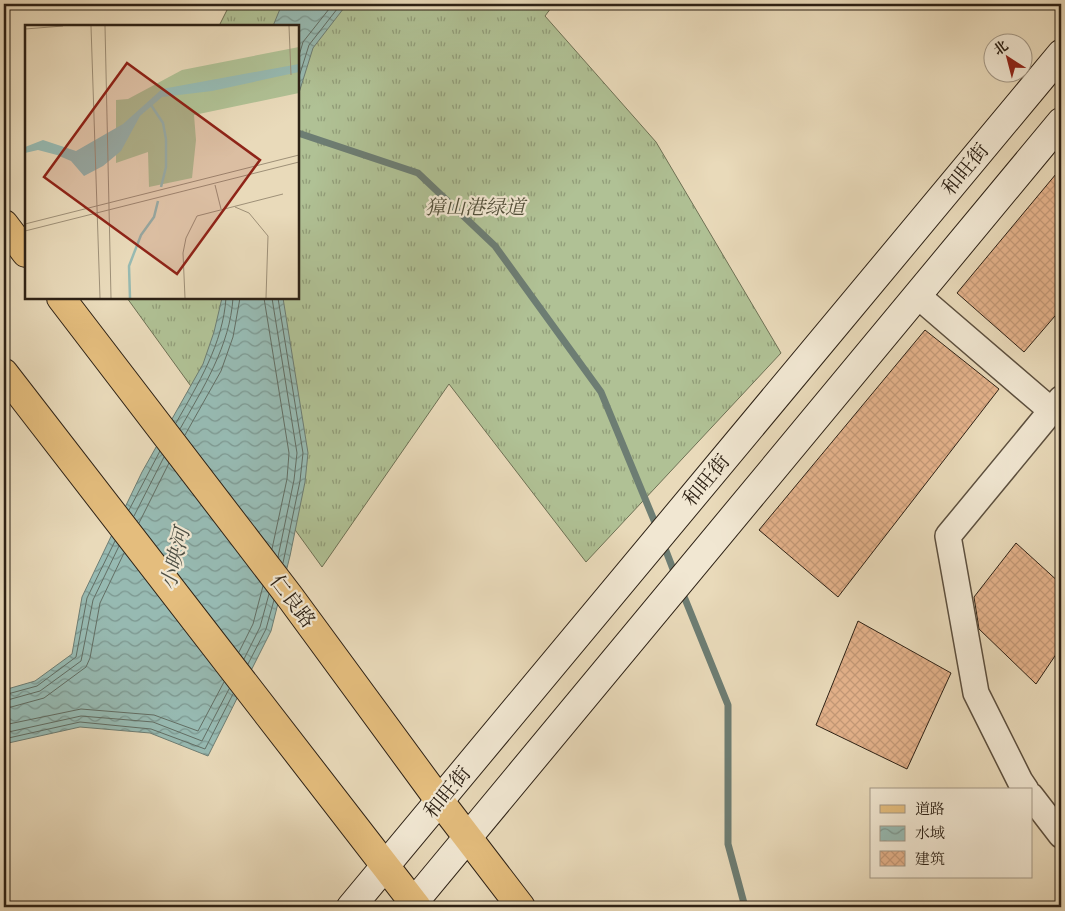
<svg xmlns="http://www.w3.org/2000/svg" width="1065" height="911" viewBox="0 0 1065 911" font-family="'Gentium Book Plus','Noto Serif SC',serif">
  <defs>
    <pattern id="grass-tufts" width="24" height="20" patternUnits="userSpaceOnUse" patternTransform="scale(1.25)"><rect width="24" height="20" fill="#b0c195"/><path d="M3 7l-1-3M5 7V3M7 7l1-3M15 17l-1-3M17 17v-4M19 17l1-3" fill="none" stroke="#909c78"/></pattern>
    <pattern id="water-waves" width="16" height="10" patternUnits="userSpaceOnUse" patternTransform="scale(1.25)"><rect width="16" height="10" fill="#97bab2"/><path d="M0 5q4-4 8 0t8 0" fill="none" stroke="#7c9790"/></pattern>
    <pattern id="building-cross-hatch" width="8" height="8" patternUnits="userSpaceOnUse" patternTransform="scale(1.25)"><rect width="8" height="8" fill="#e4b28b"/><path d="M0 0l8 8M0 8l8-8" fill="none" stroke="#c49977"/></pattern>
  </defs>
  <rect width="100%" height="100%" fill="#e9daba"/>
  <filter id="stains"><feTurbulence type="fractalNoise" baseFrequency=".004" numOctaves="4"/><feColorMatrix values="0 0 0 0 .2 0 0 0 0 .09 0 0 0 0 .02 0 0 0 .5 -.17"/></filter>
  <radialGradient id="worn" r=".72"><stop offset=".6" stop-color="#630" stop-opacity="0"/><stop offset="1" stop-color="#630" stop-opacity=".3"/></radialGradient>
  <path fill="url(#grass-tufts)" stroke="#6e7155" d="M230 4H554L545 16 656 142 781 353 586 562 449 384 322 567 127 298H298V26H219Z"/>
  <path fill="url(#water-waves)" stroke="#6d7d73" d="M282 4H347L313 48 298 96V26H273Z
    M222 298H283L308 453 305 482 290 556 271 631 208 756 150 733 80 727 4 744V690L35 681 72 654 82 597 142 472 203 364 214 332Z"/>
  <g fill="none" stroke-linecap="round" stroke-linejoin="round">
    <path stroke="#626e64" stroke-width="1" d="M298 59 303 42 333 4
      M298 80 309 45 341 4
      M264 298 289 453 287 479 272 549
      M272 298 297 453 294 480 278 557
      M278 298 303 453 300 481 283 563
      M176 423C198 384 223 344 226 298
      M180 429C203 388 230 346 233 298
      M185 435 221 371 233 337 240 298
      M129 510 160 451
      M134 516 164 457
      M139 523 169 463
      M239 652 253 624 263 586
      M244 659 260 627 269 594
      M248 664 266 629 274 600
      M4 695 37 686 76 657 87 598 115 541
      M4 701 40 691 81 661 93 600 119 546
      M4 709 44 698 86 667 90 658 100 603 124 553
      M4 725 81 709 154 715 198 731 224 682
      M4 733 81 716 153 722 202 741 229 689
      M4 739 80 722 151 729 205 749 233 694"/>
    <path stroke="#6d7d73" stroke-width="7" d="M298 133 418 173 495 246 601 392 658 530
      M663 543 676 577
      M681 589 728 705V844L745 907"/>
  </g>
  <path fill="url(#building-cross-hatch)" stroke="#2d2115" d="M1061 168V309L1024 352 957 293Z
    M925 330 999 389 838 597 759 530Z
    M1016 543 1061 584V647L1036 684 979 629 974 597Z
    M858 621 951 673 907 769 816 725Z"/>
  <g fill="none" stroke-linecap="round" stroke-linejoin="round">
    <g stroke="#5c4f3e" stroke-width="28">
      <path id="street" d="M925 302 1046 406
        M1026 790 1020 781 976 693 948 536 1061 399
        M1031 796 1061 835"/>
    </g>
    <g stroke="#2d2115" stroke-width="30">
      <path id="secondary" d="M351 907 1061 54
        M410 907 1061 122"/>
    </g>
    <g stroke="#2d2115" stroke-width="30">
      <path id="primary" d="M4 224 26 253
        M61 298 290 597 439 800 521 907
        M4 373 417 907"/>
    </g>
    <use href="#street" stroke="#f1e7d2" stroke-width="25"/>
    <use href="#secondary" stroke="#f1e7d2" stroke-width="28"/>
    <use href="#primary" stroke="#e4bd7d" stroke-width="28"/>
  </g>
  <g text-anchor="middle" stroke-width="4.5" stroke-linejoin="round" paint-order="stroke">
    <g font-size="20" fill="#2d2115" stroke="#f1e7d2">
      <text transform="translate(965 169) rotate(-50)" y="7">和旺街</text>
      <text transform="translate(706 480) rotate(-50)" y="7">和旺街</text>
      <text transform="translate(293 601) rotate(53)" y="7">仁良路</text>
      <text transform="translate(447 792) rotate(-50)" y="7">和旺街</text>
    </g>
    <g font-size="20" font-style="italic" fill="#54513b" stroke="#f1e7d2">
      <text x="475" y="214">獐山港绿道</text>
    </g>
    <g font-size="21" font-style="italic" fill="#4d4f44" stroke="#f1e7d2">
      <text transform="translate(175 559) rotate(-76)" y="7">小映河</text>
    </g>
  </g>
  <g transform="translate(25 25)">
    <rect width="274" height="274" fill="#e9daba"/>
    <path d="M274 22V68L169 90 171 115 167 153 124 162 123 127 91 138V75L103 74 157 45Z" fill="#b0c195"/>
    <path d="M274 39V47L187 66 137 72 115 91 96 126 78 141 59 151 46 136 32 130 13 125 0 128V122L18 115 51 126 98 99 137 64Z" fill="#97bab2"/>
    <path fill="none" stroke="#97bab2" stroke-width="2.5" d="M126 80 138 98 141 114V142L136 162M105 273 104 241 116 210 129 192 133 176"/>
    <path fill="none" stroke="#9e9078" stroke-width="1" d="M66 1 75 273M80 1 86 273M264 1 266 50M0 4 38 1M190 160 196 184M210 182 224 188 243 211 241 273M0 199 274 130M0 206 274 137M160 273 158 228 161 213 172 191 258 169"/>
    <path fill="#8f2418" fill-opacity="0.15" stroke="#8f2418" stroke-width="2.5" d="M102 38 235 135 152 249 19 152Z"/>
    <rect width="274" height="274" fill="none" stroke="#2d2115" stroke-width="2.5"/>
  </g>
  <rect width="1065" height="911" fill="none" stroke="#e9daba" stroke-width="20"/>
  <rect x="5" y="5" width="1055" height="901" fill="none" stroke="#2d2115" stroke-width="2.5"/>
  <rect x="10" y="10" width="1045" height="891" fill="none" stroke="#2d2115"/>
  <rect x="870" y="788" width="162" height="90" fill="#f1e7d2" stroke="#a39886"/>
  <rect x="880" y="805" width="25" height="8" fill="#e4bd7d" stroke="#a39886"/>
  <text x="915" y="814" font-size="15" fill="#2d2115">道路</text>
  <rect x="880" y="826" width="25" height="15" fill="url(#water-waves)" stroke="#a39886"/>
  <text x="915" y="838" font-size="15" fill="#2d2115">水域</text>
  <rect x="880" y="851" width="25" height="15" fill="url(#building-cross-hatch)" stroke="#a39886"/>
  <text x="915" y="864" font-size="15" fill="#2d2115">建筑</text>
  <g transform="translate(1008 58) rotate(324)"><circle r="24" fill="#f1e7d2" stroke="#a39886"/>
  <path d="M0-4L9 19L0 12L-9 19Z" fill="#8f2418"/>
  <text y="-8" font-size="14" font-weight="bold" text-anchor="middle" fill="#2d2115">北</text>
  </g>
  <rect width="100%" height="100%" filter="url(#stains)"/>
  <rect width="100%" height="100%" fill="url(#worn)"/>
</svg>
